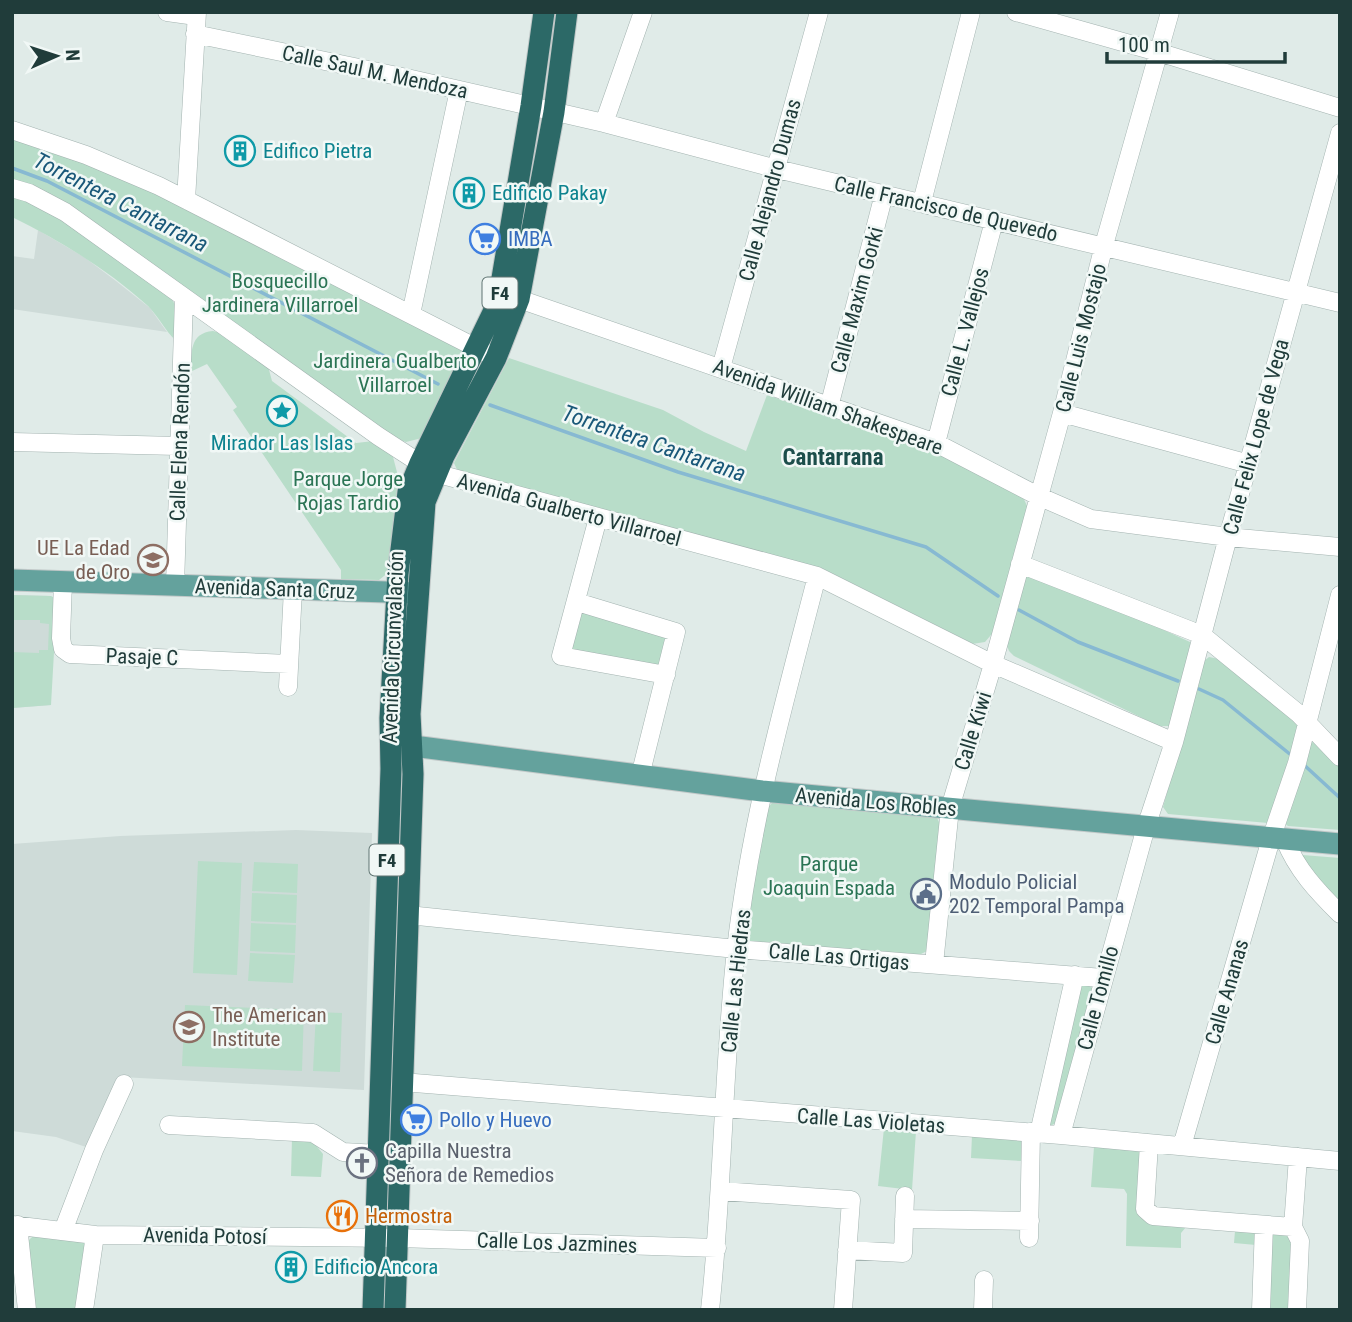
<svg xmlns="http://www.w3.org/2000/svg" width="1352" height="1322" viewBox="0 0 1352 1322" font-family="'Roboto Condensed',sans-serif">
  <rect width="100%" height="100%" fill="#e0ebe8"/>
  <path fill="#cedbd8" d="M38 230 84 257 116 281 150 308 167 332 12 309V256L34 259Z
    M12 595 51 596V705L12 708Z
    M296 830 372 833 364 1090 121 1077 86 1147 56 1137 12 1131V844L120 836Z"/>
  <path fill="#b8ddc9" d="M12 137 98 155 460 349 462 354 422 438 406 442 392 437 12 183Z
    M12 195 64 220 167 292 176 306 175 340C165 330 158 316 148 306 108 270 61 241 12 217Z
    M213 331 220 333 268 366 272 381 356 443 374 441 393 457 398 476 391 564 389 572 379 580 341 579V570L233 410 237 407 207 364 190 372C192 353 189 333 213 331Z
    M509 358 663 410 704 432 746 451 767 395 930 449 1022 495 1028 508 996 629 985 642 972 644 818 568 458 472 454 463Z
    M1035 571 1190 642 1192 647 1169 726H1159L1014 656 1009 651 1006 643 1025 574Z
    M12 595 51 596 57 599 51 705 12 708V652L39 653V650H48L49 624 40 623V620H12Z
    M579 609 672 633 662 669 570 654Z
    M1209 657 1219 659 1295 717 1299 727 1294 757 1268 823 1168 814 1163 807 1204 661Z
    M1313 742 1340 767V830L1288 826 1284 823 1307 744Z
    M774 801 937 818 941 826 927 951 919 955 749 941 745 929 768 807Z
    M1290 854 1340 858V913Z
    M198 861 242 863 237 975 193 973Z
    M254 862 298 864 297 893 252 891Z
    M252 893 297 895 296 923 251 921Z
    M251 923 296 925 295 953 250 951Z
    M250 953 295 955 293 983 248 981Z
    M1084 984 1093 988 1056 1123 1050 1126 1047 1125 1080 987Z
    M185 1005 304 1010 302 1071 182 1066Z
    M316 1012 342 1013 340 1072 313 1071Z
    M884 1128 916 1131 912 1190 878 1186Z
    M972 1135 1021 1140 1022 1161 971 1158Z
    M292 1138 314 1143 323 1154 321 1177 291 1176Z
    M1094 1147 1140 1151 1141 1158 1139 1207 1255 1230 1256 1245 1234 1243 1235 1231 1186 1227 1181 1233V1248L1126 1246 1127 1194 1124 1189 1091 1187Z
    M1274 1233 1293 1235 1292 1310H1265L1270 1235Z
    M33 1236 88 1242 81 1310H34L28 1241Z"/>
  <g fill="none" stroke-linecap="round" stroke-linejoin="round">
    <path stroke="#87b9d2" stroke-width="3.5" d="M12 168 47 181 438 384
      M490 405 678 472 926 547 998 596
      M1019 610 1078 642 1178 681
      M1199 689 1223 700 1291 755
      M1303 764 1340 798"/>
    <g stroke="#a3b3b0" stroke-width="19">
      <path id="minor" d="M167 12 196 16
        M1016 12 1158 52 1340 108
        M195 34 407 78 604 123 777 169 1340 303
        M604 123 643 12
        M12 130 86 155 159 186 496 358
        M12 188 29 193 65 212 378 436 435 473 817 576 993 664 1174 742
        M186 200 197 12
        M922 202 971 12
        M519 299 936 443 1038 496 1091 519 1228 537 1340 547
        M411 314 459 90
        M721 368 819 12
        M829 407 884 194
        M1062 413 1249 464
        M12 442 178 446
        M936 443 994 221
        M598 518 561 656 666 675
        M1020 564 1202 635 1299 714 1340 757
        M63 582 61 638 63 649 70 654 289 664
        M175 586 184 297
        M577 602 676 632 640 776
        M288 687 293 589
        M1285 840C1297 870 1317 891 1340 914
        M408 915 736 949 1103 978
        M934 964 950 808 993 664 1062 413 1104 245 1170 12
        M402 1082 1061 1135 1340 1161
        M169 1125 313 1133 343 1152 378 1154
        M1039 1133 1075 975
        M1061 1135 1146 827 1174 742 1228 537 1340 133
        M1149 1144 1145 1209 1153 1216 1293 1227
        M1182 1146 1271 839 1297 763 1340 595
        M721 1191 851 1200 843 1310
        M904 1219 1030 1221
        M12 1225 95 1235 398 1238 717 1248
        M18 1225 27 1310
        M63 1231 94 1150 124 1084
        M1029 1238 1031 1132
        M847 1250 903 1253 905 1196
        M84 1310 95 1235
        M710 1310C723 1190 723 1069 736 950 750 823 785 700 817 576
        M983 1310 984 1280
        M1261 1310 1264 1225
        M1297 1310 1300 1241 1293 1227 1298 1157"/>
    </g>
    <g stroke="#c1c8c8" stroke-width="23">
      <path id="major" d="M12 580 418 593
        M413 746 762 791 1340 844"/>
    </g>
    <g stroke="#c1c8c8" stroke-width="23">
      <path id="highway" d="M373 1310 391 769 390 718 398 574 408 492 420 463 498 302 531 106 544 12
        M395 1310 413 774 410 714 425 502 444 456 496 358 519 299 554 112 567 12"/>
    </g>
    <use href="#minor" stroke="#fff" stroke-width="18"/>
    <use href="#major" stroke="#64a29d" stroke-width="21"/>
    <use href="#highway" stroke="#2c6967" stroke-width="21"/>
  </g>
  <defs>
    <g id="building-ring" transform="scale(1.575)"><circle r="9.5" fill="#f1f8f6" stroke="#0f9aa8" stroke-width="1.5"/><path d="M-4-6H4V6H1V3H-1V6H-4ZM-2.5-4.3h1.7v1.8h-1.7ZM.8-4.3h1.7v1.8H.8ZM-2.5-1h1.7V.8h-1.7ZM.8-1h1.7V.8H.8Z" fill="#0f9aa8"/></g>
    <g id="supermarket-ring" transform="scale(1.575)"><circle r="9.5" fill="#f1f8f6" stroke="#3f7fe0" stroke-width="1.5"/><path d="M-6-5.5h2.5l.6 2H6L4.5 2H-2.5L-4.4-4H-6ZM-1.5 3.2a1.3 1.3 0 1 0 .1 0ZM3 3.2a1.3 1.3 0 1 0 .1 0Z" fill="#3f7fe0"/></g>
    <g id="sight-ring" transform="scale(1.575)"><circle r="9.5" fill="#f1f8f6" stroke="#0f9aa8" stroke-width="1.5"/><path d="M0-6L1.8-2.2L6-1.7L2.9 1.2L3.7 5.4L0 3.3L-3.7 5.4L-2.9 1.2L-6-1.7L-1.8-2.2Z" fill="#0f9aa8"/></g>
    <g id="school-ring" transform="scale(1.575)"><circle r="9.5" fill="#f1f8f6" stroke="#8d6e63" stroke-width="1.5"/><path d="M0-5L7-2L0 1L-7-2ZM-4 1L0 2.5L4 1V4Q0 6-4 4Z" fill="#8d6e63"/></g>
    <g id="civic-ring" transform="scale(1.575)"><circle r="9.5" fill="#f1f8f6" stroke="#5c6f8a" stroke-width="1.5"/><path d="M-.6-6.5H3V-4.5H.6V-3L4-1V1h2V6H-6V1h2V-1L-.6-3ZM-1.2 2.5V6h2.4V2.5Z" fill="#5c6f8a"/></g>
    <g id="church-ring" transform="scale(1.575)"><circle r="9.5" fill="#f1f8f6" stroke="#6b7280" stroke-width="1.5"/><path d="M-1.2-6h2.4v3.5h3.3v2.4h-3.3V6h-2.4V-.1h-3.3v-2.4h3.3Z" fill="#6b7280"/></g>
    <g id="restaurant-ring" transform="scale(1.575)"><circle r="9.5" fill="#f1f8f6" stroke="#e8710a" stroke-width="1.5"/><path d="M-5-6h1v4h1v-4h1v4h1v-4h1v5L-1.5 .5V6h-2V.5L-5-1ZM5-6V6H3V1.5H1.5Q1.5-4 5-6Z" fill="#e8710a"/></g>
  </defs>
  <g fill-rule="evenodd">
    <use href="#building-ring" x="240" y="151"/>
    <use href="#building-ring" x="469" y="193"/>
    <use href="#supermarket-ring" x="485" y="239"/>
    <use href="#sight-ring" x="282" y="411"/>
    <use href="#school-ring" x="153" y="560"/>
    <use href="#civic-ring" x="926" y="894"/>
    <use href="#school-ring" x="189" y="1027"/>
    <use href="#supermarket-ring" x="416" y="1120"/>
    <use href="#church-ring" x="362" y="1163"/>
    <use href="#restaurant-ring" x="342" y="1216"/>
    <use href="#building-ring" x="291" y="1267"/>
  </g>
  <g text-anchor="middle" stroke-width="5" stroke-linejoin="round" paint-order="stroke">
    <g fill="#f1f8f6" stroke="#5f7472" stroke-width="2">
      <rect x="482.5" y="277.5" width="35" height="31" rx="5"/>
      <rect x="369.5" y="844.5" width="35" height="31" rx="5"/>
    </g>
    <g font-size="19" font-weight="bold" fill="#203c3a">
      <text x="500" y="300">F4</text>
      <text x="387" y="867">F4</text>
    </g>
    <g font-size="21" fill="#203c3a" stroke="#f1f8f6">
      <text transform="translate(375 72) rotate(12)" y="7">Calle Saul M. Mendoza</text>
      <text transform="translate(770 190) rotate(-75)" y="7">Calle Alejandro Dumas</text>
      <text transform="translate(946 209) rotate(13)" y="7">Calle Francisco de Quevedo</text>
      <text transform="translate(857 300) rotate(-75)" y="7">Calle Maxim Gorki</text>
      <text transform="translate(965 332) rotate(-75)" y="7">Calle L. Vallejos</text>
      <text transform="translate(1081 338) rotate(-76)" y="7">Calle Luis Mostajo</text>
      <text transform="translate(828 407) rotate(20)" y="7">Avenida William Shakespeare</text>
      <text transform="translate(1256 437) rotate(-75)" y="7">Calle Felix Lope de Vega</text>
      <text transform="translate(180 442) rotate(-88)" y="7">Calle Elena Rendón</text>
      <text transform="translate(569 510) rotate(15)" y="7">Avenida Gualberto Villarroel</text>
      <text transform="translate(275 589) rotate(2)" y="7">Avenida Santa Cruz</text>
      <text transform="translate(393 647) rotate(-88)" y="7">Avenida Circunvalación</text>
      <text transform="translate(142 657) rotate(2)" y="7">Pasaje C</text>
      <text transform="translate(973 731) rotate(-73)" y="7">Calle Kiwi</text>
      <text transform="translate(876 802) rotate(5)" y="7">Avenida Los Robles</text>
      <text transform="translate(839 957) rotate(5)" y="7">Calle Las Ortigas</text>
      <text transform="translate(736 981) rotate(-84)" y="7">Calle Las Hiedras</text>
      <text transform="translate(1227 992) rotate(-74)" y="7">Calle Ananas</text>
      <text transform="translate(1098 998) rotate(-75)" y="7">Calle Tomillo</text>
      <text transform="translate(871 1121) rotate(4)" y="7">Calle Las Violetas</text>
      <text transform="translate(205 1236) rotate(1)" y="7">Avenida Potosí</text>
      <text transform="translate(557 1243) rotate(2)" y="7">Calle Los Jazmines</text>
    </g>
    <g font-size="21" fill="#0d838f" stroke="#f1f8f6" text-anchor="start">
      <text x="263" y="158">Edifico Pietra</text>
      <text x="492" y="200">Edificio Pakay</text>
      <text x="282" y="450" text-anchor="middle">Mirador Las Islas</text>
      <text x="314" y="1274">Edificio Ancora</text>
    </g>
    <g font-size="21" fill="#366cbe" stroke="#f1f8f6" text-anchor="start">
      <text x="508" y="246">IMBA</text>
      <text x="439" y="1127">Pollo y Huevo</text>
    </g>
    <g font-size="21" fill="#2a7454" stroke="#f1f8f6">
      <text x="280" y="288">Bosquecillo<tspan x="280" dy="24">Jardinera Villarroel</tspan></text>
      <text x="395" y="368">Jardinera Gualberto<tspan x="395" dy="24">Villarroel</tspan></text>
      <text x="348" y="486">Parque Jorge<tspan x="348" dy="24">Rojas Tardio</tspan></text>
      <text x="829" y="871">Parque<tspan x="829" dy="24">Joaquin Espada</tspan></text>
    </g>
    <g font-size="21" fill="#785e54" stroke="#f1f8f6" text-anchor="end">
      <text x="130" y="555">UE La Edad<tspan x="130" dy="24">de Oro</tspan></text>
      <text x="212" y="1022" text-anchor="start">The American<tspan x="212" dy="24">Institute</tspan></text>
    </g>
    <g font-size="21" fill="#4e5e75" stroke="#f1f8f6" text-anchor="start">
      <text x="949" y="889">Modulo Policial<tspan x="949" dy="24">202 Temporal Pampa</tspan></text>
    </g>
    <g font-size="21" fill="#5b616d" stroke="#f1f8f6" text-anchor="start">
      <text x="385" y="1158">Capilla Nuestra<tspan x="385" dy="24">Señora de Remedios</tspan></text>
    </g>
    <g font-size="21" fill="#c56008" stroke="#f1f8f6" text-anchor="start">
      <text x="365" y="1223">Hermostra</text>
    </g>
    <g font-size="23" font-style="italic" fill="#1a5879" stroke="#f1f8f6">
      <text transform="translate(121 202) rotate(27)" y="8">Torrentera Cantarrana</text>
      <text transform="translate(654 443) rotate(19)" y="8">Torrentera Cantarrana</text>
    </g>
    <g font-size="23" font-weight="bold" fill="#1c4e4b" stroke="#f1f8f6">
      <text x="833" y="465">Cantarrana</text>
    </g>
  </g>
  <rect width="1352" height="1322" fill="none" stroke="#203c3a" stroke-width="28"/>
  <g transform="translate(56 56) rotate(87)" stroke="#f1f8f6" stroke-width="5" paint-order="stroke">
  <path d="M0-5L12 26L0 18L-12 26Z" fill="#203c3a"/>
  <text y="-10" font-size="19" font-weight="bold" text-anchor="middle" fill="#203c3a">N</text>
  </g>
  <path d="M1107 52v10h178v-10" fill="none" stroke="#203c3a" stroke-width="3.5"/>
  <text x="1118" y="52" font-size="21" fill="#203c3a" stroke="#f1f8f6" stroke-width="5" paint-order="stroke">100 m</text>
</svg>
